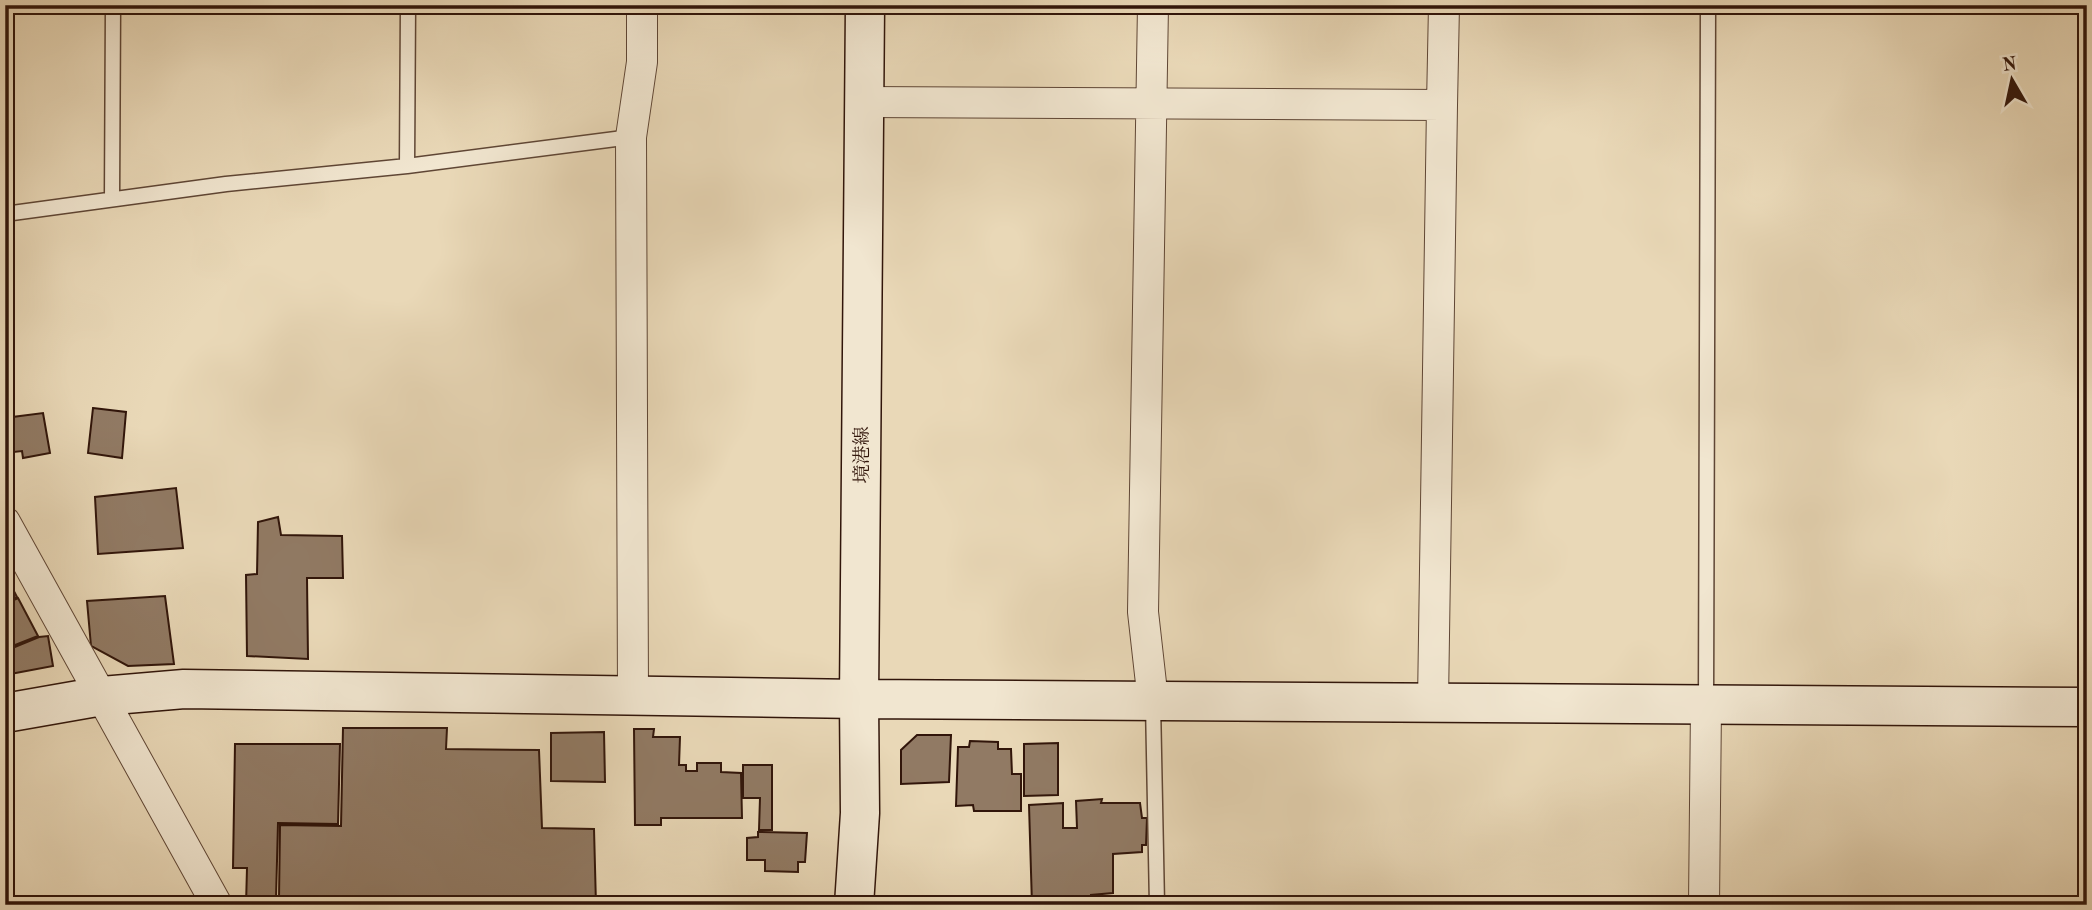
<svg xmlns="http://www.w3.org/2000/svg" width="2092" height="910" viewBox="0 0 2092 910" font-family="'Old Standard TT','Noto Serif JP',serif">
  <rect width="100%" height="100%" fill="#e9d8b7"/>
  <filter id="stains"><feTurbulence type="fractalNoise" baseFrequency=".00286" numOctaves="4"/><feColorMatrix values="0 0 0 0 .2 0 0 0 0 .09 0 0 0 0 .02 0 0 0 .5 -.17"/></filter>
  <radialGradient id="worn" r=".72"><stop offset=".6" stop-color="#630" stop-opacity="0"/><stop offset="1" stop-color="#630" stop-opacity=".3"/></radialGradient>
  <path fill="#917a64" stroke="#31150a" stroke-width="2" d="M93 408 126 412 122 458 88 453Z
    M43 413 50 453 23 458 22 451 5 453V418Z
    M176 488 183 548 98 554 95 497Z
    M278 517 281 535 342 536 343 578H307L308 659 247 656 246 575 257 574 258 522Z
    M5 574 17 597 5 602Z
    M165 596 174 664 128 666 91 646 87 601Z
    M18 598 38 636 5 649V604Z
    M48 636 53 666 5 675V651L39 637Z
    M343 728H447L446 749 539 750 542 828 594 829 596 905H276L279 898 280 825 341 826Z
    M634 729H654L653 737H680L679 765H686V771H697V763H721V772L741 773 742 818H661V825H635Z
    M604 732 605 782 551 781V733Z
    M917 735H951L949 782 901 784V750Z
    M970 741 998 742V749H1011L1012 774H1021V811H974L973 805 956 806 958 747H969Z
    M1058 743V795L1024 796V744Z
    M235 744H340L338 824 278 823 276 899 273 905H246L247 868H233Z
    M743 765H772V830H759L760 798H743Z
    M1102 799 1101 803H1140L1142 818H1147L1146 845H1142V852L1113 854V893L1091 895V900H1060L1061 905H1032L1029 805 1063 803V828H1077L1076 801Z
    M758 832 807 833 805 862H798V872L765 871V860H747V838L758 837Z"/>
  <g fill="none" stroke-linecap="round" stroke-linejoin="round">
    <g stroke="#5f4635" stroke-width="17">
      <path id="lane" d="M407 166 408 5
        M112 199 113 5
        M5 214 226 184 407 166 631 137
        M1153 703 1157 905
        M1706 704 1708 5"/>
    </g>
    <g stroke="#5f4635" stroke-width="32">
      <path id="street" d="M1153 5 1143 612 1153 701
        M863 102 1442 105 1433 702
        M1442 105 1444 5
        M5 522 217 905
        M633 696 631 137 642 62V5
        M1704 905 1706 705"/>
    </g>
    <g stroke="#31150a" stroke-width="41">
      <path id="secondary" d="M5 713 102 696 184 689 859 699 2087 707
        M854 905 860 813 859 699 865 5"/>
    </g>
    <use href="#lane" stroke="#f1e6d0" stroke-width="14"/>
    <use href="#street" stroke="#f1e6d0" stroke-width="30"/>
    <use href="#secondary" stroke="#f1e6d0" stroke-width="38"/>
  </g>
  <g text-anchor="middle" stroke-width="5" stroke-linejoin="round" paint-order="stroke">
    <g font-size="19" fill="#31150a" stroke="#f1e6d0">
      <text transform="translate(861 455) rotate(-90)" y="7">境港線</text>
    </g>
  </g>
  <rect width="2092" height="910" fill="none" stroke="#e9d8b7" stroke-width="28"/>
  <rect x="7" y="7" width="2078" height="896" fill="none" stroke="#31150a" stroke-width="3.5"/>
  <rect x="14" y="14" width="2064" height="882" fill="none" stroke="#31150a" stroke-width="2"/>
  <g transform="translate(2012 80) rotate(351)" stroke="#f1e6d0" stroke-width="5" paint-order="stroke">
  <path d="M0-5L12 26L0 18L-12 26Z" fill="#31150a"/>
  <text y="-10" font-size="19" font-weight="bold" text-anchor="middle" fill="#31150a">N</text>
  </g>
  <rect width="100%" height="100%" filter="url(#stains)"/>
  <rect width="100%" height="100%" fill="url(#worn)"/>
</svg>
